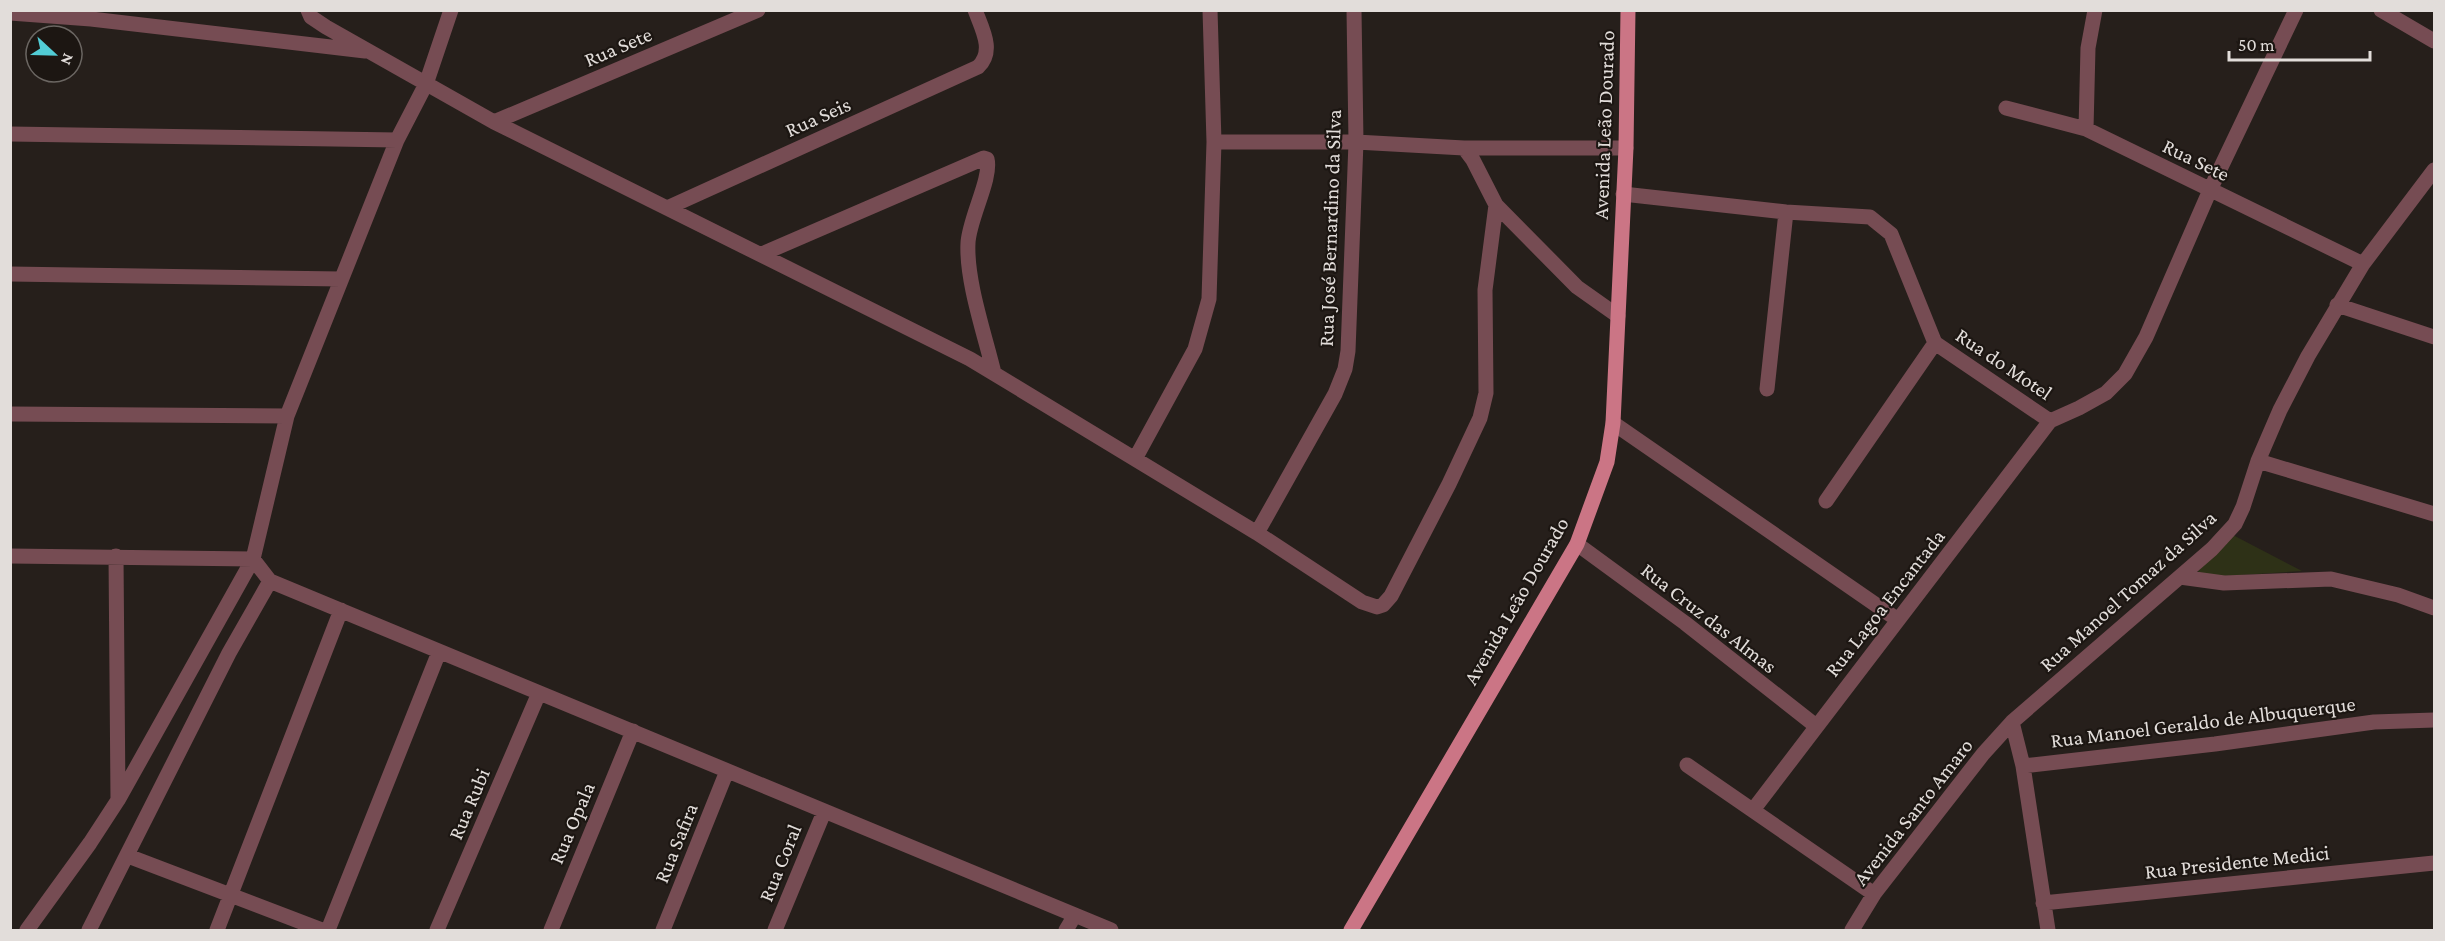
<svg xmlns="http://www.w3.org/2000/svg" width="2445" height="941" viewBox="0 0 2445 941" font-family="'Crimson Pro',serif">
  <rect width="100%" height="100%" fill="#261f1b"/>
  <path fill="#2e3117" d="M2229 533 2302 571 2193 578Z"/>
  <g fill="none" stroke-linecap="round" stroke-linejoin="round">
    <path stroke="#764c53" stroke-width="15" d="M308 10 311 17 326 27 494 122 970 359 1257 533 1362 602 1377 607 1383 605 1391 596 1449 484 1480 418 1486 393 1485 290 1496 205 1473 160 1464 148 1356 142H1214
      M451 10 426 84 397 140 287 416 253 559 270 581 1111 930
      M2381 10 2434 41
      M10 13 91 19 365 51
      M2006 108 2086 129 2363 264
      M494 122 758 10
      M2086 129 2088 48 2095 10
      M10 134 397 140
      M1464 148H1626
      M1623 194 1786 212 1870 217 1891 234 1935 343 2050 421
      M1496 205 1577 287 1618 316
      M667 208 978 67C995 51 982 29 975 10
      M762 254 984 158 987 159C992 178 969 219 968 243 966 281 985 335 994 373
      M10 274 341 279
      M2337 305 2434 337
      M1767 389 1786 212
      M10 414 287 416
      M1613 423 1898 620
      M1135 459 1195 349 1209 299 1214 142 1210 10
      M2258 461 2434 514
      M1826 501 1935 343
      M1257 533 1335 394 1345 369 1348 351 1356 142 1354 10
      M1577 544 1685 623 1816 726
      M10 556 253 559 118 800 90 843 27 930
      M116 556 118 799
      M2180 577 2224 583 2331 579 2398 595 2434 608
      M2012 722 2023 766 2215 744 2374 722 2434 720
      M1687 765 1874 894
      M2023 766 2048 930
      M1753 810 2050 421 2079 408 2106 393 2125 374 2146 337 2210 190 2296 10
      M128 856 322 930
      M2043 903 2434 863
      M89 930 229 653 270 581
      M217 930 341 610
      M328 930 439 652
      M437 930 539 693
      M551 930 633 731
      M663 930 727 771
      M775 930 824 812
      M1066 930 1075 915
      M1852 930 1874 894 1983 754 2012 722 2212 549 2235 524 2243 507 2258 461 2280 410 2308 356 2363 264 2434 170"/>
    <path stroke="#cb7585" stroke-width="15" d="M1351 930 1577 544 1607 462 1613 423 1626 148 1628 10"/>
  </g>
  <g text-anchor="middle" stroke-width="4.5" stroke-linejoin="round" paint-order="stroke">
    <g font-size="21" fill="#e2ddda" stroke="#1c1612">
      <text transform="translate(618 47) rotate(-23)" y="7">Rua Sete</text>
      <text transform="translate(818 117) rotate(-24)" y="7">Rua Seis</text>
      <text transform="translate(1604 125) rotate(-88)" y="7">Avenida Leão Dourado</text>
      <text transform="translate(2196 160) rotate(26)" y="7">Rua Sete</text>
      <text transform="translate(1330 228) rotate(-88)" y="7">Rua José Bernardino da Silva</text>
      <text transform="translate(2004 364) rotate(34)" y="7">Rua do Motel</text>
      <text transform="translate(2128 591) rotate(-42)" y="7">Rua Manoel Tomaz da Silva</text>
      <text transform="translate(1516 601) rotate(-60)" y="7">Avenida Leão Dourado</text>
      <text transform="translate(1885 603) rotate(-52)" y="7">Rua Lagoa Encantada</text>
      <text transform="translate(1709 618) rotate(38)" y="7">Rua Cruz das Almas</text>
      <text transform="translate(2203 722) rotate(-7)" y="7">Rua Manoel Geraldo de Albuquerque</text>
      <text transform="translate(469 804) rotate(-67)" y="7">Rua Rubi</text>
      <text transform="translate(1913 812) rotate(-52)" y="7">Avenida Santo Amaro</text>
      <text transform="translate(572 823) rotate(-67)" y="7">Rua Opala</text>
      <text transform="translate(676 843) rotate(-68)" y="7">Rua Safira</text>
      <text transform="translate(2237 862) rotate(-6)" y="7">Rua Presidente Medici</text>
      <text transform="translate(780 863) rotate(-68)" y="7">Rua Coral</text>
    </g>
  </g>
  <rect width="2445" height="941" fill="none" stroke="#e2ddda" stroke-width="24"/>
  <g transform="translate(54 54) rotate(112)"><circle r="28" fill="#1c1612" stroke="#6b6662" stroke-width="1.5"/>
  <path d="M0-4.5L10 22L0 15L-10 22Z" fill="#52ccd5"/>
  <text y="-9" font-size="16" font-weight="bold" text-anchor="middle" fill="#e2ddda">N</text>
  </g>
  <path d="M2229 51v9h141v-9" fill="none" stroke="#e2ddda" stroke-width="3"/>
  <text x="2238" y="51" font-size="18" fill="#e2ddda" stroke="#1c1612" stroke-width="4.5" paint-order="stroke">50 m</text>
</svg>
